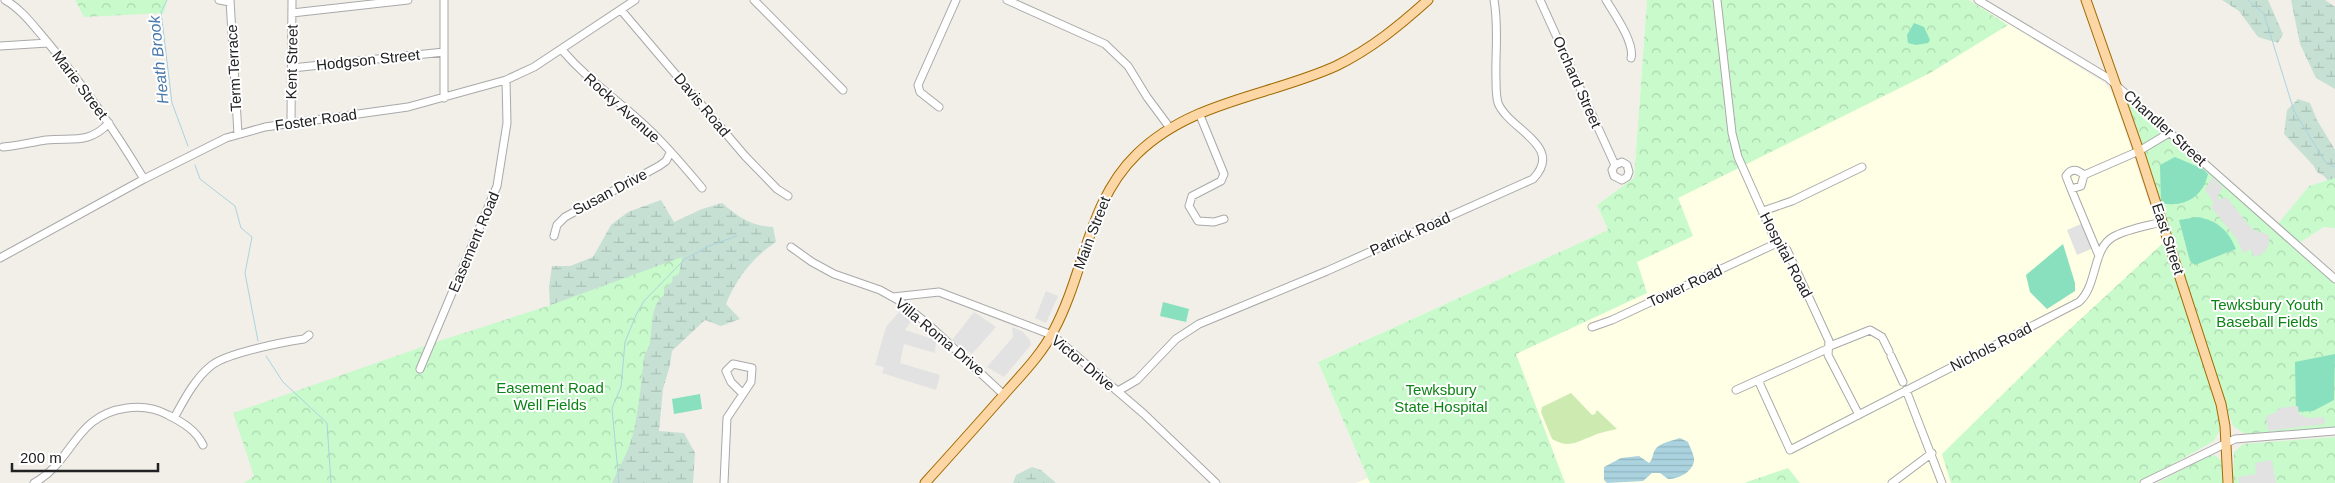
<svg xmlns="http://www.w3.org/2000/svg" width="2335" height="483" viewBox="0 0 2335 483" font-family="Helvetica,sans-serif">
  <defs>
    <pattern id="wetland-marsh" width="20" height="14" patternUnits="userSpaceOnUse" patternTransform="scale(1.25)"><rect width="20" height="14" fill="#c6e0d4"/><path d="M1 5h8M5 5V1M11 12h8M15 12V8" fill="none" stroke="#aac0b6"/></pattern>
    <pattern id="park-crowns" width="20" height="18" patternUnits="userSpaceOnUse" patternTransform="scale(1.25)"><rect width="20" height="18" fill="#c8facc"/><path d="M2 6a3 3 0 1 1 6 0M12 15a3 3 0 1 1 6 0" fill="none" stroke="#acd6af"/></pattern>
    <pattern id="water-rules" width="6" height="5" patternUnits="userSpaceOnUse" patternTransform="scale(1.25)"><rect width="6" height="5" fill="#aad3df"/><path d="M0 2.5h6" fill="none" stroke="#92b5bf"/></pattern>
  </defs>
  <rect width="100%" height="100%" fill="#f2efe9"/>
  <path fill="#ffffe5" d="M1647 0H1969L2105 83 2113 95 2207 375 2220 421 2219 432 2214 441 2139 483H1356L1368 478 1318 362 1608 230 1597 205 1634 178Z"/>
  <path fill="#cdebb0" d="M1571 393 1592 415 1595 414 1597 410 1617 429C1608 431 1598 433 1590 437 1575 443 1568 448 1552 439L1541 412 1542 407Z"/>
  <path fill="url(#wetland-marsh)" d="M2222 0H2268L2283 34 2278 43 2258 37 2239 11Z
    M2291 0H2325L2335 7V89L2316 78 2300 44Z
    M2298 99 2310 103 2317 120 2335 150V189L2324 176 2317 172 2313 165 2284 134 2287 110Z
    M661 200 674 222 702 209 722 203C738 217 751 226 773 227L776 242C753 257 736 279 726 304L740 319 721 326 705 320 672 351 670 365 663 389 659 431 684 433 695 453 693 483H609L551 330 549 287 552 266H570L593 257 611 225 628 212Z
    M1032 467 1041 470 1056 483H1013L1016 475Z"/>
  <path fill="url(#park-crowns)" d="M75 0H167L164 13 84 17Z
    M1647 0H1969L2008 25 1930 73 1678 198 1693 236 1637 262 1647 293 1516 354 1565 483H1370L1318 362 1608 230 1597 205 1634 178Z
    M2126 99 2335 283V427L2245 434 2233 426 2166 226Z
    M2335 178V228L2324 227 2299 243 2277 225 2309 186Z
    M2163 243 2207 375 2220 421 2219 432 2214 441 2139 483H1951L1942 454 2058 340Z
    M682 257 679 274 673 277 672 282 664 289V295C650 306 653 325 650 341 650 347 645 352 644 358 641 384 639 409 633 434 629 451 619 467 612 483H244L254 476 233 413 436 342 548 306Z
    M2335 437V483H2233L2234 452 2243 444Z
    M2213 455C2226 459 2223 472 2224 483H2157L2208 456Z
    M1788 468 1800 483H1744Z"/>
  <path fill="#88e0be" d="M1914 23 1924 27 1930 40 1928 43 1916 45 1908 43 1907 35Z
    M2175 157 2203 169 2208 174C2203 197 2184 208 2161 203L2160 165Z
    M2198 217C2218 221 2228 230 2236 249L2195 265 2190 261 2179 220Z
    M2063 244 2075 283V291L2047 309 2030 292 2026 275Z
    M1163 302 1189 309 1186 322 1160 316Z
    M2335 354 2334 400 2313 411 2296 412 2295 362Z
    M700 394 702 409 674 414 672 399Z"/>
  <path fill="#e2e2e2" d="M2212 177 2223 188 2218 195 2219 200 2226 197 2252 229 2269 235V244L2264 253 2254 257 2250 249 2243 253 2237 239 2211 207 2214 203 2205 190Z
    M2088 221 2098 246 2077 255 2067 230Z
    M1046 291 1058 296 1046 323 1035 318Z
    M900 311 911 321 905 330 936 340 935 353 904 344 900 363 940 375 936 390 882 373 884 367 875 365 886 327Z
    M974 312 996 327 972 354 952 340Z
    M1012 327 1023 332 1030 340 1031 345 1004 377 987 367 1013 337Z
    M2298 406 2299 414 2308 418 2324 417 2325 424 2268 431 2266 416 2275 413 2280 408Z
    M2272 460 2276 483H2239L2238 477 2256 474 2255 463Z"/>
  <path fill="url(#water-rules)" d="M1680 438 1688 442C1690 447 1693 453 1694 458 1695 471 1679 479 1668 479L1660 473H1652L1643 481 1607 483 1604 480V467L1621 458 1639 456 1649 463C1653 459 1652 456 1654 452 1657 443 1672 441 1680 438Z"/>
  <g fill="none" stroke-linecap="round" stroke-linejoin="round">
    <path stroke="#aad3df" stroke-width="1" d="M167 0 161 12 172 103 188 146
      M2248 0 2264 14 2294 111 2326 163 2335 167
      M195 165 200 179 235 206 241 228 252 237 245 273 258 341
      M266 356 283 382 327 423 331 483
      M619 483 612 408 621 387 625 342 636 315 644 301 685 259 709 246 737 236"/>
    <g stroke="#a9a9a9" stroke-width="9">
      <path id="minor" d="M5 0C21 9 32 24 44 38 81 82 114 129 144 179
        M219 0 230 2
        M230 0 238 134
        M754 0 843 90
        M1007 0 1105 44 1128 66 1147 97 1170 128
        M1540 0 1615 165 1612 170 1614 176 1622 180 1627 177 1629 172 1627 165 1622 162 1615 165
        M1606 0C1614 13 1635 43 1631 58
        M1717 0 1732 133 1738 157 1775 240 1787 250 1829 341 1828 355 1859 415
        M1978 0 2108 78 2335 279
        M621 10 745 156 777 189 788 196
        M292 13 408 0
        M0 46 48 43
        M562 50C586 78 612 96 639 120 662 140 683 165 702 188
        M292 68 444 52
        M444 98V0
        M939 107 920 92 918 85 956 0
        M1199 113 1224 174 1221 181 1192 196 1189 206 1198 221 1214 222 1224 219
        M291 123 292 0
        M3 147C18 146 32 142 46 140 72 137 88 145 109 123
        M2084 175 2081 186 2071 189 2066 176C2071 168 2077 169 2084 175L2139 151 2169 133
        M2071 189 2099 256
        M1763 211 1792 201 1862 167
        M554 236 557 225 565 217 659 166 666 161 670 153
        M791 247 812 262 834 274 880 290 898 300 929 325 1004 395
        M0 258 144 179 226 138 265 127 408 107 506 80 534 67 635 0
        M893 297 939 292 1052 335 1144 414 1216 483
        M1592 327 1612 320 1777 243
        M1830 346 1870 330 1882 337 1889 351
        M1891 356 1903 382
        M420 369 497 186 507 123 506 80
        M1758 380 1790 450 2079 302C2098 285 2092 249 2113 237 2127 229 2147 226 2162 222
        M1736 390 1827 349
        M1906 390 1942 483
        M1118 391 1137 380 1176 339 1199 324 1327 271 1533 179C1565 146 1509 130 1498 103 1496 96 1496 88 1496 80 1495 54 1499 27 1494 0
        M174 418C184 400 195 378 212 365 228 353 283 342 304 339L309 335
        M34 483C74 461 74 415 127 408 142 406 155 408 168 415 182 422 196 430 203 445
        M724 483 727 418 751 382 752 368 733 364 726 371 731 382 743 394
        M1892 483 1932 453
        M2144 483 2235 439 2335 431"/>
    </g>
    <g stroke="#a06b00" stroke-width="11">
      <path id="major" d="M2086 0 2139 151 2221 404 2225 426 2228 483
        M925 483C953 452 981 421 1008 390 1025 371 1043 352 1054 330 1085 272 1088 201 1137 154 1191 101 1270 96 1336 66 1371 49 1399 26 1428 0"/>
    </g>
    <use href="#minor" stroke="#fff" stroke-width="7"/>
    <use href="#major" stroke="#fcd6a4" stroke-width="9"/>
  </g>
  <g text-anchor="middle" stroke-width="4" stroke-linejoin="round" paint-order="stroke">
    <g font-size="15" fill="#222" stroke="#fff">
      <text transform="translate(368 60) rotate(-6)" y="5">Hodgson Street</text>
      <text transform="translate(292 62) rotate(-89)" y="5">Kent Street</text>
      <text transform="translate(234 68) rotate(-93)" y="5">Term Terrace</text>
      <text transform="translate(1577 82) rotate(66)" y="5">Orchard Street</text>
      <text transform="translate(80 85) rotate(53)" y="5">Marie Street</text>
      <text transform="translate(702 105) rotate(50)" y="5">Davis Road</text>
      <text transform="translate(622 108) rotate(42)" y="5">Rocky Avenue</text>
      <text transform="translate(316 120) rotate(-8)" y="5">Foster Road</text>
      <text transform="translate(2165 128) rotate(42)" y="5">Chandler Street</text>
      <text transform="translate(610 192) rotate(-28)" y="5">Susan Drive</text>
      <text transform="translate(1092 233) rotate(-69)" y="5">Main Street</text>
      <text transform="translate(1410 234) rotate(-24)" y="5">Patrick Road</text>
      <text transform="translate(2168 239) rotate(72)" y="5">East Street</text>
      <text transform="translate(474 242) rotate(-67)" y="5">Easement Road</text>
      <text transform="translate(1786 255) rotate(62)" y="5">Hospital Road</text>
      <text transform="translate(1685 286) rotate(-25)" y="5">Tower Road</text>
      <text transform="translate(940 337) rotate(40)" y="5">Villa Roma Drive</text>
      <text transform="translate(1991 347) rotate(-27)" y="5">Nichols Road</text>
      <text transform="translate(1083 363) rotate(40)" y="5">Victor Drive</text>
    </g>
    <g font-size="15" fill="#0c8416" stroke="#fff">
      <text x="2267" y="310">Tewksbury Youth<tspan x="2267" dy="17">Baseball Fields</tspan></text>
      <text x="550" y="393">Easement Road<tspan x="550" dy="17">Well Fields</tspan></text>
      <text x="1441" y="395">Tewksbury<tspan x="1441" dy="17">State Hospital</tspan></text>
    </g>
    <g font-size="16" font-style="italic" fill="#4a7aab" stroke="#fff">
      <text transform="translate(158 60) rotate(-96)" y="6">Heath Brook</text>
    </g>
  </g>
  <path d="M12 463v8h146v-8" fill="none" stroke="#222222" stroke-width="2.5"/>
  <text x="20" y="463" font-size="15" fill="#222222" stroke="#ffffff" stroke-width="4" paint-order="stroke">200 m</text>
</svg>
